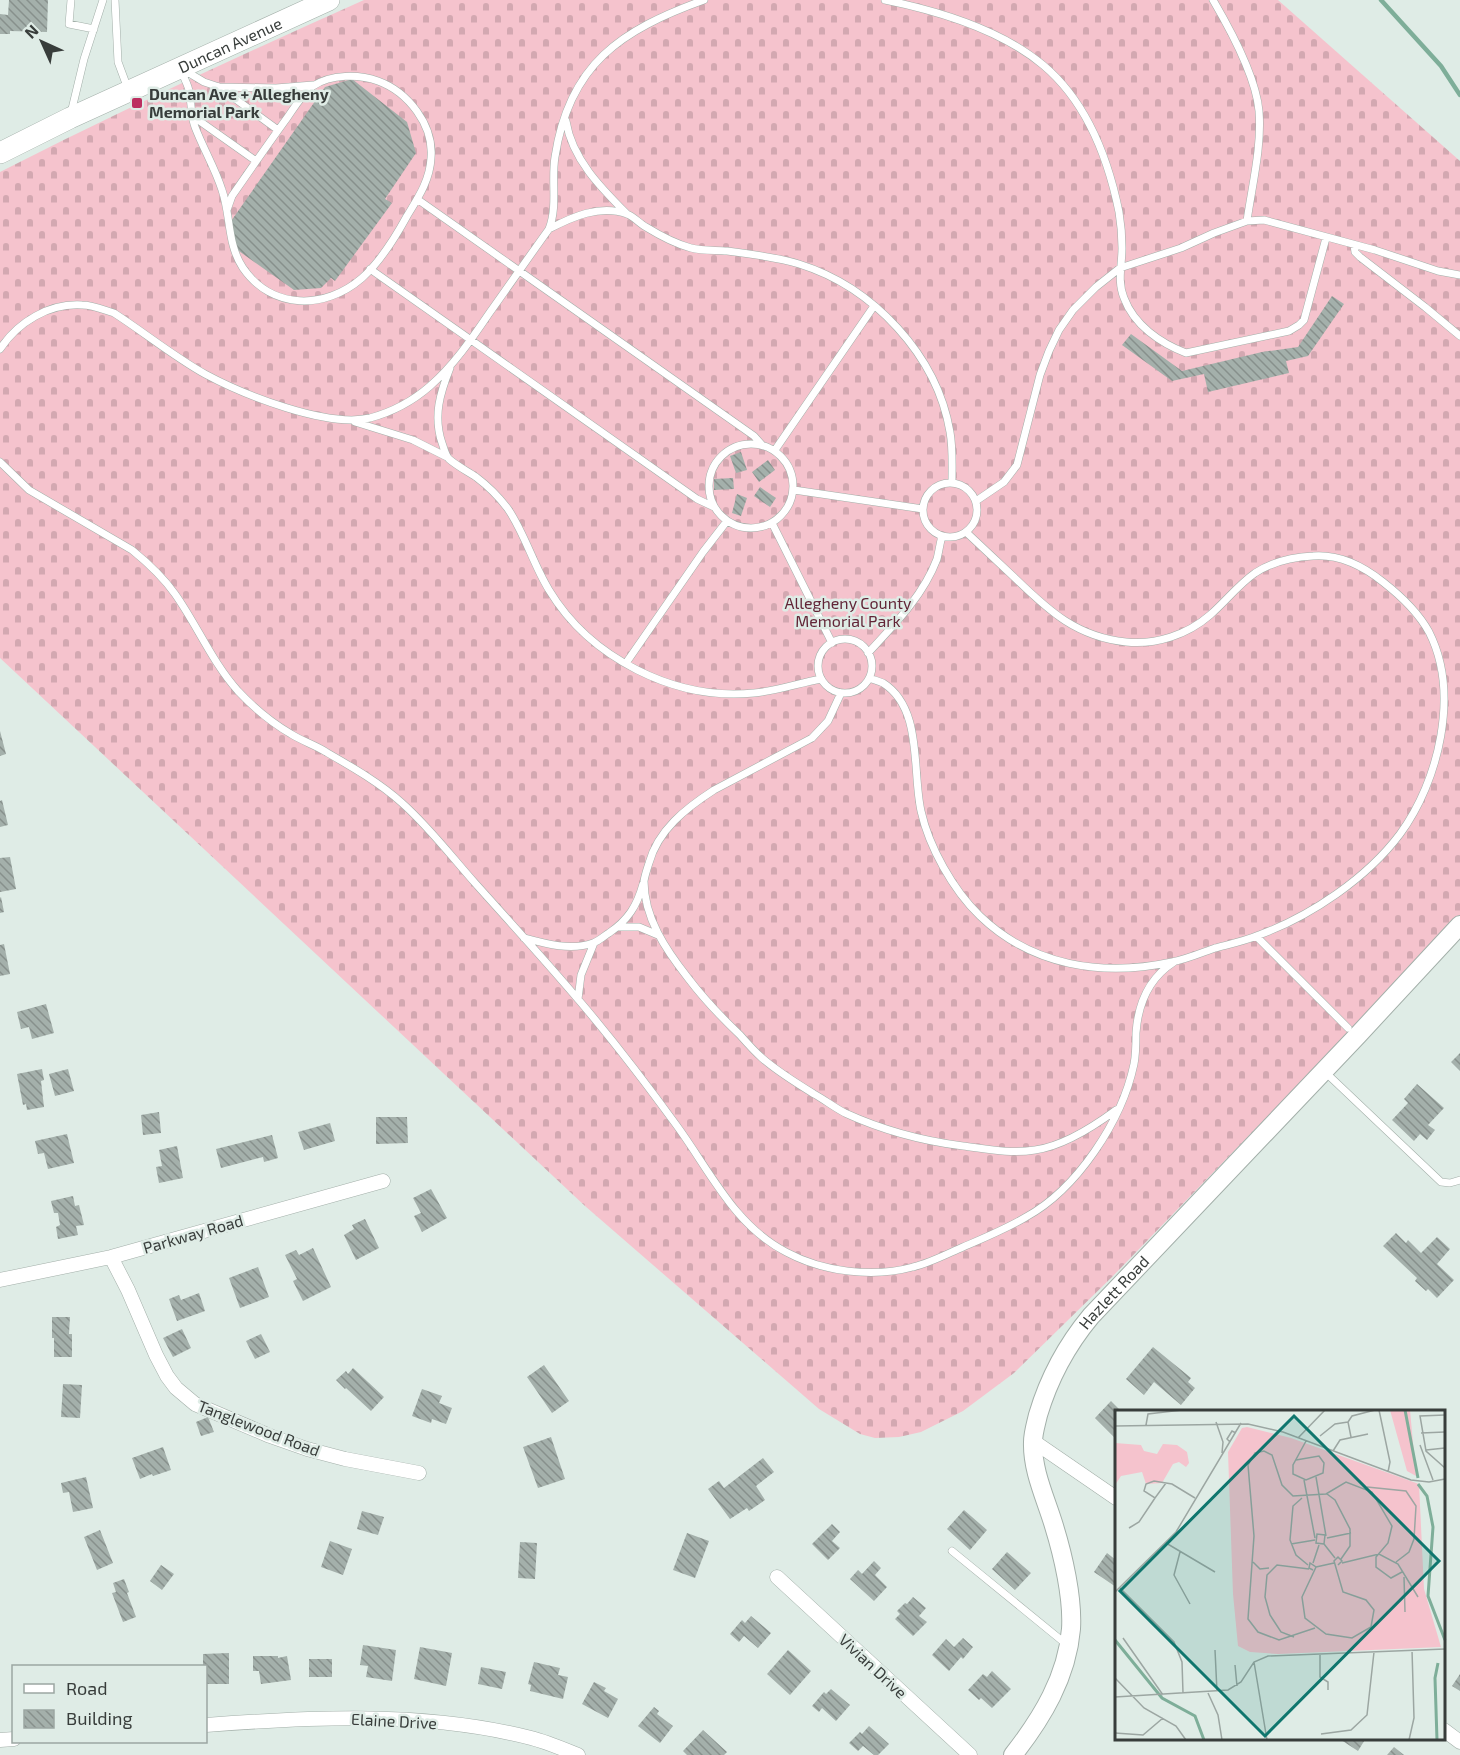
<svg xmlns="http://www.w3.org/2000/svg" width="1460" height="1755" viewBox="0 0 1460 1755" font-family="'Exo 2',sans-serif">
  <defs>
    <pattern id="cemetery-stones" width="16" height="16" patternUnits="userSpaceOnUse" patternTransform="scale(1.5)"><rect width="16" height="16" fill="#f5c3cd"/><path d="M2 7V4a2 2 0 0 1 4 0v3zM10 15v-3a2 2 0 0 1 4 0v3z" fill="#d3a8b1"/></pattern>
    <pattern id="building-back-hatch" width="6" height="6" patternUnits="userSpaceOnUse" patternTransform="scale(1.5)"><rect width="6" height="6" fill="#a4b0ab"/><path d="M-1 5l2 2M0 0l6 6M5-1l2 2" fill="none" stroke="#87908c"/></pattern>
  </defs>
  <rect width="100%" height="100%" fill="#dfece6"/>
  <path fill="url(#cemetery-stones)" d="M364 0H1278L1460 161V915L1358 1023 1112 1277 1014 1373 963 1411 921 1432 899 1437 875 1438 860 1434 819 1409 585 1206 0 658V172C120 111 241 55 364 0Z"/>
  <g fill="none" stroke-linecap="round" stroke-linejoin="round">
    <path stroke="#7eae99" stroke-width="4.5" d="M1381 0 1441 66 1460 95"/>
  </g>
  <path fill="url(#building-back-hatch)" d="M9 0H48L47 32 10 31V34H0V14L8 15Z
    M352 79 407 122 416 153 385 199 392 203 335 281 331 278 321 288 294 290 236 249 229 224 325 87Z
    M1332 296 1344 304 1308 356 1286 361 1289 373 1208 392 1204 374 1172 381 1122 345 1131 334 1182 371 1262 352 1298 347Z
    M741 452 747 470 736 473 730 456Z
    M768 460 775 470 759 482 752 472Z
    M733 478 734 489 714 490V479Z
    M760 487 776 498 770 507 754 496Z
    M737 494 747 498 741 516 732 513Z
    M0 731 6 754 0 756Z
    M2 800 8 825 0 827V801Z
    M10 857 16 889 0 892V858Z
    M1 897 4 912 0 913V898Z
    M4 944 10 974 0 976V945Z
    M46 1004 54 1033 32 1039 29 1027 21 1029 17 1012Z
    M1460 1053V1071L1451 1062Z
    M42 1069 44 1080 41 1081 44 1107 27 1110 26 1104 23 1105 17 1074Z
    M68 1069 74 1091 55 1096 49 1074Z
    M1417 1084 1444 1108 1428 1125 1435 1130 1427 1140 1420 1134 1414 1141 1392 1120 1408 1103 1404 1099Z
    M159 1112 161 1133 143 1135 141 1115Z
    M376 1117H407L408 1143 376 1144Z
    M330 1123 335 1141 304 1150 298 1132Z
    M67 1134 74 1163 48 1169 44 1153 38 1154 35 1141Z
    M272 1135 278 1158 264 1162 263 1157 221 1168 216 1149Z
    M177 1146 183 1178 159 1183 156 1167 162 1166 159 1150Z
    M431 1189 447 1218 422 1232 414 1216 421 1213 413 1198Z
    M73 1196 75 1206 79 1205 84 1225 76 1226 78 1235 58 1239 56 1227 60 1225 58 1213H54L51 1201Z
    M365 1219 379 1248 356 1260 344 1235 354 1229 352 1225Z
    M1396 1233 1406 1243 1408 1240 1421 1253 1437 1237 1450 1249 1437 1264 1454 1280 1437 1298 1428 1289 1426 1291 1415 1281 1417 1278 1383 1246Z
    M313 1248 331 1287 303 1301 293 1281 297 1279 285 1255 296 1250 299 1255Z
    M258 1267 269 1297 240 1308 229 1278Z
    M199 1293 205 1311 177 1321 169 1299 179 1295 181 1300Z
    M52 1317H70L69 1334H72V1357H54V1338H52Z
    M182 1329 191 1348 173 1357 163 1338Z
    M261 1334 270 1352 255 1359 246 1341Z
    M1153 1347 1191 1378 1188 1382 1195 1388 1181 1405 1154 1382 1144 1395 1126 1379Z
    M544 1365 569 1401 552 1413 527 1377Z
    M353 1368 384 1397 371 1411 346 1388 345 1389 336 1380 346 1371 348 1374Z
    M63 1384 82 1385 80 1418 61 1417Z
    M422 1389 442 1396 439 1403 452 1408 446 1424 432 1419 431 1423 412 1416Z
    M1111 1401 1122 1412H1116V1439L1095 1418Z
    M208 1417 214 1432 201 1436 196 1422Z
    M551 1437 565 1479 538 1488 523 1447Z
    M163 1447 171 1470 153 1476 152 1474 140 1479 132 1458Z
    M763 1458 774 1472 756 1486 765 1500 749 1511 747 1508 730 1519 708 1489 719 1481 724 1488Z
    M86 1477 93 1508 73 1512 69 1492 63 1493 61 1483Z
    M964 1510 987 1530 970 1550 947 1529Z
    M362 1511 384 1517 378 1535 357 1529Z
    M832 1524 840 1532 832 1541 840 1548 828 1560 812 1544Z
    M100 1530 113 1563 97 1570 84 1537Z
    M687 1533 709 1541 695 1578 673 1570Z
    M330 1541 352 1549 343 1575 321 1567Z
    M520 1542 537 1543 535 1579 518 1578Z
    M1007 1552 1031 1573 1015 1590 992 1569Z
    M1107 1553 1116 1560V1587L1094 1572Z
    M874 1561 881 1568 875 1575 887 1587 874 1601 850 1579 858 1570 862 1574Z
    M161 1565 174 1574 162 1590 150 1581Z
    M124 1579 129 1592 127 1593 136 1617 123 1622 112 1593 116 1592 113 1583Z
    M913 1597 926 1608 919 1616 927 1622 913 1636 895 1619 900 1614 897 1611 905 1603 907 1604Z
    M751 1616 771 1633 758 1648 744 1636 739 1642 730 1634 742 1620 745 1623Z
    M963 1638 973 1647 963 1659 961 1657 949 1671 932 1655 946 1639 954 1647Z
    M363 1645 396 1650 392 1681 366 1677 368 1666 360 1665Z
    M420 1647 452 1653 446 1686 414 1679Z
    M788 1650 811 1671 790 1695 767 1674Z
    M229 1653V1684H206V1666H203V1654Z
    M253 1656H278V1658L287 1656 291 1680 261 1684 259 1671H253Z
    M309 1659H332V1677H309Z
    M534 1662 560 1668 558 1675 568 1677 563 1699 530 1691 531 1685 528 1684Z
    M481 1667 506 1672 502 1689 478 1684Z
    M992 1671 1011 1689 992 1708 981 1698 979 1700 968 1690 983 1674 987 1677Z
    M1460 1674V1691L1452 1686Z
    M594 1682 606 1688 604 1691 618 1699 608 1718 582 1704Z
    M831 1689 850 1705 836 1721 822 1708 819 1712 812 1706 824 1692 826 1694Z
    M654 1707 659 1711 657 1714 673 1726 660 1743 638 1726Z
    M869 1726 889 1744 878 1755H874L863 1746 858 1751 849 1743 860 1732 862 1734Z
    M703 1730 727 1752 724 1755H687L683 1751Z
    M1338 1738H1366L1358 1751Z
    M1394 1747 1404 1755H1387Z"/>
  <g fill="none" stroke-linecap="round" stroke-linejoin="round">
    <g stroke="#a3afa9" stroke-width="8">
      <path id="lane" d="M71 0 69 24 94 29
        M115 0 118 62 128 89
        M885 0C939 11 1000 29 1043 65 1086 101 1108 158 1119 212 1121 224 1122 236 1122 248 1122 265 1117 281 1124 298 1134 325 1160 343 1186 353L1289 331 1299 325 1304 320 1326 238
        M1213 0C1230 29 1256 77 1259 111 1262 147 1252 185 1247 221
        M181 70C183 76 186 81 188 87 192 100 190 114 195 127 203 148 215 168 222 190 231 216 227 244 243 268 272 310 325 310 362 278 381 261 395 238 407 216 418 198 430 180 431 158 434 125 408 92 378 81 359 74 331 74 313 86 302 94 294 108 287 118 268 144 250 170 232 196L227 210
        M184 70 204 82 219 87 276 88 313 85
        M219 87 278 130
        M71 113 84 59 103 0
        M191 115 256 161
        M566 121C572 159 601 188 627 214
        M417 199 754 436 762 445
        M549 229C572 217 600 204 627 214 633 216 639 223 646 227 659 235 676 244 691 248 702 251 716 250 727 251 751 254 776 257 799 264 873 287 937 355 950 432 953 449 952 466 952 482
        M1354 245 1355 252 1360 257 1425 307 1460 336
        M370 269 697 499 714 507
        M0 349C18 322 49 303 82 305 93 305 104 310 114 313 145 333 173 356 205 374 244 395 327 428 370 418 392 412 414 400 430 386 453 366 471 340 488 315 508 287 528 258 549 229 558 206 551 181 555 157 569 64 621 30 704 0
        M450 368C440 393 433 416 442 443 444 448 445 455 449 459 457 466 467 471 476 477 488 486 499 497 508 509 525 534 533 564 549 590 590 658 675 701 754 693 777 691 799 683 821 679
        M355 422 413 440 447 457
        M709 486a42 42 0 1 1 84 0a42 42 0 1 1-84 0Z
        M775 450 874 306
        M0 462 29 490 132 550C148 563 163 577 175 594 197 625 212 662 238 691 253 707 272 723 291 734 302 741 315 745 326 752 352 767 380 783 402 803 429 827 451 856 475 883 509 921 544 959 577 998 612 1039 645 1082 677 1126 710 1171 734 1225 786 1252 823 1272 873 1278 913 1267 930 1263 947 1254 963 1247 984 1238 1006 1229 1026 1217 1077 1189 1122 1121 1134 1064 1136 1054 1136 1043 1136 1033 1138 1004 1149 978 1174 962
        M923 510a27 27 0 1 1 54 0a27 27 0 1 1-54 0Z
        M794 490 923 509
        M976 501 1004 482 1017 465 1040 375 1049 351 1059 330 1073 310 1096 287 1120 268 1181 248 1214 233 1247 221 1264 220 1375 250 1438 271 1460 275
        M772 523 832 643
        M818 666a27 27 0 1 1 54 0a27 27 0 1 1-54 0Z
        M868 653C894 625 923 596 937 559 939 551 940 543 942 536
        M626 663 703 552 727 521
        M869 678C874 680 879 681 883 683 923 708 912 771 921 811 929 847 953 890 980 916 1032 966 1102 977 1172 962 1187 959 1201 953 1215 948 1230 944 1245 941 1259 935 1311 916 1367 878 1400 834 1439 781 1460 693 1429 632 1418 612 1401 596 1383 582 1363 566 1339 554 1313 556 1293 557 1272 562 1255 573 1238 585 1226 601 1210 615 1187 635 1156 645 1126 642 1077 637 1049 611 1016 579 999 563 983 548 966 532
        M841 693 828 721 812 738 714 790C686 808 658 830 649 863 647 869 645 875 644 881 644 918 666 950 688 978 704 999 721 1017 740 1035 747 1043 754 1051 762 1058 778 1072 796 1083 814 1094 825 1100 835 1108 845 1113 882 1130 923 1141 963 1146 987 1149 1011 1154 1035 1150 1064 1146 1093 1127 1116 1110
        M618 927H639L658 935
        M1257 937 1348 1028
        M524 938C546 944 571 951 593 943 599 941 604 936 609 933 628 920 637 906 643 884
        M578 999 581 975 594 943
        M1324 1071 1441 1182 1450 1183 1460 1180
        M952 1551 1066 1644"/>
    </g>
    <g stroke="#a3afa9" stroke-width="15">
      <path id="street" d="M111 1257 128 1290 156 1355 167 1376 176 1388 195 1404 270 1436 307 1449 345 1459 419 1473
        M0 1280 111 1257 383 1181
        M1033 1441 1116 1498
        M777 1577 970 1755
        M206 1725C312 1717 426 1711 531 1738 547 1742 563 1749 578 1755
        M1444 1730 1460 1742
        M0 1740 14 1739"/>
    </g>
    <g stroke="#a3afa9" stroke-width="20">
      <g id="secondary">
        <path id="s1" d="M1013 1755C1042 1718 1067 1677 1071 1629 1073 1598 1063 1555 1054 1526 1046 1499 1032 1471 1033 1442 1033 1433 1036 1424 1038 1415 1049 1378 1066 1346 1091 1316L1358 1035 1460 925"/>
      </g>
    </g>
    <g stroke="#a3afa9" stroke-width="22">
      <g id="primary">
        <path id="s2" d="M0 153 70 118 329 0"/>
      </g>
    </g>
    <use href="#lane" stroke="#fff" stroke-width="7"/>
    <use href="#street" stroke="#fff" stroke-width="14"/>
    <use href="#secondary" stroke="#fff" stroke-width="18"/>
    <use href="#primary" stroke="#fff" stroke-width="21"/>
  </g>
  <rect fill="#bc2f60" stroke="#dfece6" stroke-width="2" x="131" y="97" width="12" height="12" rx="3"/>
  <g text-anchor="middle" stroke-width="5" stroke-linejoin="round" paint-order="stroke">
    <g font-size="16" fill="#383d3b" stroke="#dfece6">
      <text dy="6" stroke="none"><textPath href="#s2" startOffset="254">Duncan Avenue</textPath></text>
      <text transform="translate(193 1234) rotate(-16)" y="6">Parkway Road</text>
      <text dy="6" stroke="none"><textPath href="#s1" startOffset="506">Hazlett Road</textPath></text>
      <text transform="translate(259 1428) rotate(21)" y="6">Tanglewood Road</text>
      <text transform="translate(873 1666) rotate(43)" y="6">Vivian Drive</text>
      <text transform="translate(394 1721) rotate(3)" y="6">Elaine Drive</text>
    </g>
    <g font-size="16" font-weight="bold" fill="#383d3b" stroke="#dfece6" text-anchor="start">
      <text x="149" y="100">Duncan Ave + Allegheny<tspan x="149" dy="18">Memorial Park</tspan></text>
    </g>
    <g font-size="16" fill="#622537" stroke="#dfece6">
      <text x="848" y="609">Allegheny County<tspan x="848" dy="18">Memorial Park</tspan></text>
    </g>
  </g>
  <g transform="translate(1115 1410)">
    <rect width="330" height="330" fill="#dfece6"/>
    <path d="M275 0H295L301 66 292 61ZM0 33 26 35 29 41 42 44 48 34 62 35 72 42 74 53 71 57 64 52 58 54 47 73 31 74 27 62 6 66 0 75Z" fill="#f5c3cd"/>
    <path d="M132 17 176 28 304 74 309 179 326 237 163 244 135 242 123 236 118 184 113 42 127 18Z" fill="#f5c3cd"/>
    <path fill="none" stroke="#7eae99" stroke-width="3" d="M290 0 303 68M303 74 312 86 318 117 313 186 330 230M0 230 47 288 80 306 89 330M322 330 320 268 323 253"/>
    <path fill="none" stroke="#9ca6a2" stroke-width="1.5" d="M264 0 275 52 273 62M330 5 305 6 311 41 330 58M101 12 108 32 107 43M31 15 33 4 67 0M0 16 133 14 168 22 296 70 314 72 330 69M306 23 330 22M205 26 220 14 233 12M236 27 233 12 237 6 260 0M183 28 210 0M115 32 112 29 117 21 121 23M305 35 318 70M311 40 330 38M218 41 225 30 253 24M181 50 204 46 209 53 208 63 191 70 178 64V55L191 31M201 67 211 126M189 70 200 128M51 73 40 88 29 81 31 74 39 71 57 74 80 88M252 77 291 81 301 96 299 129 294 142 281 152M212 84 220 90 235 119V136L226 149M187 88 178 96 175 130 181 145 193 155M14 118 24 112 40 88M212 128 236 123M51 133 100 162M176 134 200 130M209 134 201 133 202 124 210 125 209 134 220 148M65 142 59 165 75 194M138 152 145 159 154 158M198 153 204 135M227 153 264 144 283 154 303 187M201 157 219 153M198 160 194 158 195 153 201 157 187 187 190 208 211 224 237 228 256 217 259 200 251 190 228 182 219 151 223 147 227 151 223 155M289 167 290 202M5 178 59 232 67 252 68 283M0 182 61 122 126 13M200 218 164 230 143 222 133 209 139 126 133 55 140 43 149 41 157 45 167 75 178 86 211 84 231 72 257 82 277 116 273 133 261 147V157L276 168 287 162M179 227 166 222 155 205 150 187 152 165 162 155 194 159M8 228 48 285M100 240 102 282M205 244V267L213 272V280M139 252 152 330M120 255 122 276M0 268 29 298 61 316 71 330M93 283 103 305 107 330M0 287 113 280 126 272 139 252 153 246 330 239M0 323 28 325 48 308M206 324 236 320 252 305 259 242M294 330 299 308 297 240"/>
    <path fill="#0f766e" fill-opacity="0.15" stroke="#0f766e" stroke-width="3" d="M179 6 324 151 150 326 5 181Z"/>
    <rect width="330" height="330" fill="none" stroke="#383d3b" stroke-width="3"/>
  </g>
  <rect x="12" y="1665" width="195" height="78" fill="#dfece6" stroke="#9ca6a2" stroke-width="1.5"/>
  <rect x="24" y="1684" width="30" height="9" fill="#ffffff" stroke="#9ca6a2" stroke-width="1.5"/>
  <text x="66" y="1695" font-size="18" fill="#383d3b">Road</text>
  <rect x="24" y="1710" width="30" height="18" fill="url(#building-back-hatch)" stroke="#9ca6a2" stroke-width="1.5"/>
  <text x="66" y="1725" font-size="18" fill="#383d3b">Building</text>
  <g transform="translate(42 42) rotate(315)" stroke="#dfece6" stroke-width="4.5" paint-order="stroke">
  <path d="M0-4.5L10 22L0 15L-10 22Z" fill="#383d3b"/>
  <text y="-9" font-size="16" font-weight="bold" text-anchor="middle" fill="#383d3b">N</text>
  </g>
</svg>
